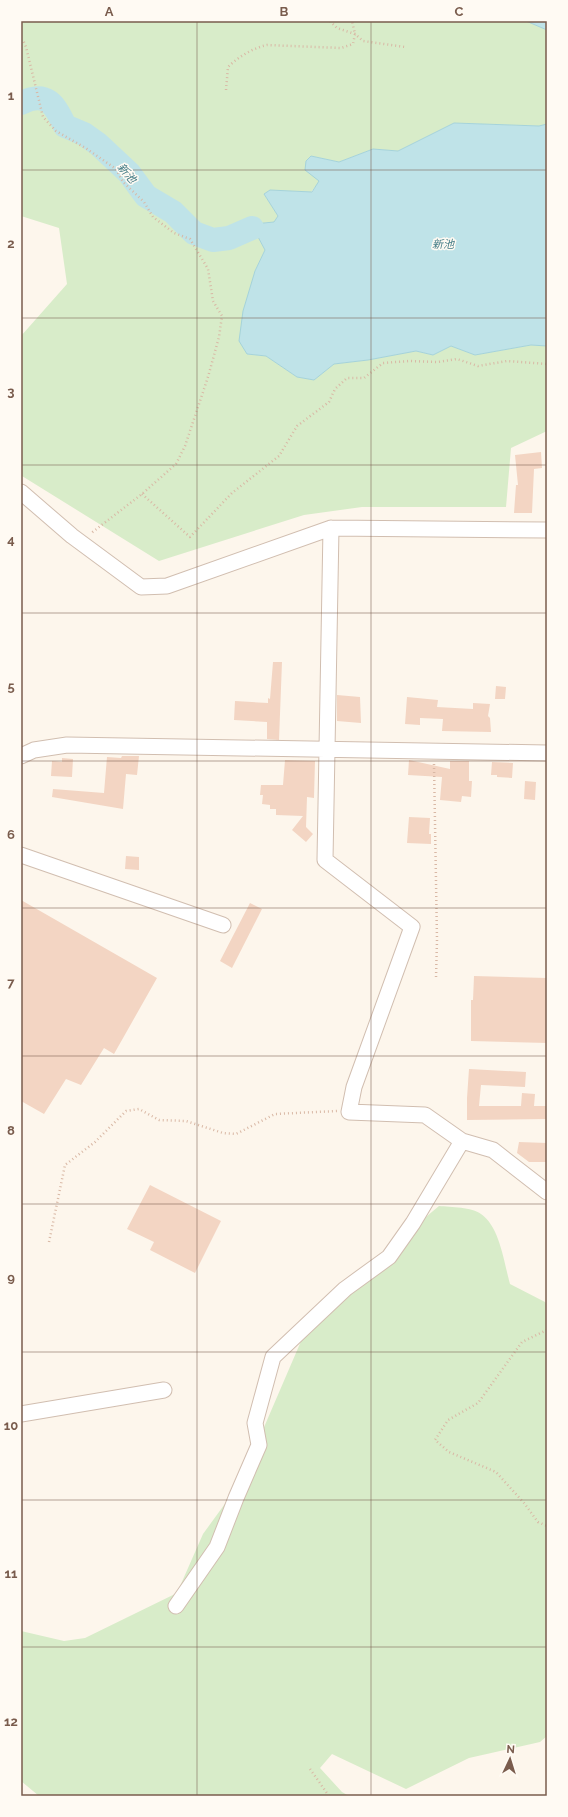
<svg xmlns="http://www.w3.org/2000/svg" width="568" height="1817" viewBox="0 0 568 1817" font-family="Raleway,'Noto Sans JP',sans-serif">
  <rect width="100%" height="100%" fill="#fdf6ec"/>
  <path fill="#d8ecc9" d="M21 21H526L547 30V124L539 126 454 123 398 151 373 149 339 162 311 156 320 181 311 192 270 190 264 194 278 216 274 222 244 225 222 233V246L257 235 265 250 255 271 247 354 266 356 297 377 314 380 334 364 368 360 416 351 433 355 451 346 475 355 531 345 547 346V431L511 448 506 507H362L304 515 159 561 22 476 21 336 67 284 59 228 21 216Z
    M439 1206C451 1207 472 1207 481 1214 500 1227 504 1263 510 1284L545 1302 547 1305V1736L540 1742 469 1758 406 1789 332 1754 320 1768 342 1792 349 1796H39L21 1781V1631L64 1641 85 1638 177 1593 203 1534 240 1483 314 1311Z"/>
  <path fill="#bfe3e8" stroke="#a5d3da" d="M526 21H547V30Z
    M454 123 539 126 547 124V346L531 345 475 355 451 346 433 355 416 351 368 360 334 364 314 380 297 377 266 356 247 354 239 341 243 311 255 271 265 250 257 235 222 246V233L244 225 274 222 278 216 264 194 270 190 312 192 319 181 305 170 306 161 311 156 339 162 373 149 398 151Z"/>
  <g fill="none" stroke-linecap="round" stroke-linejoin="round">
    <path stroke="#bfe3e8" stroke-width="24" d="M21 103C47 90 55 105 65 126L84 134 98 144 129 173 146 196 173 212 194 233 213 240 229 238 252 228"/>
  </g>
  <path fill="#f3d5c3" d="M541 452 542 468 534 469 532 513H514L516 485H518L515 455Z
    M273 662H282L279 740 267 739V722L234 720 235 701 268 703V698L270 699Z
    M496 686 506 687 505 699H495Z
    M337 695 360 697 361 723 337 721Z
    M407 697 438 700 437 707 473 709V703L490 704 488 716 490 718 491 732 442 731 443 719 420 718V725L405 724Z
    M122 756H139L137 775 126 774 123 809 52 797 53 789 104 793 107 757 121 758Z
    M62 758 73 759 72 777 51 776 52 761 62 762Z
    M285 760 315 761 314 798 307 797 306 827 313 834 306 842 292 830 303 816 276 815V809H270V805L262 804 263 795H260L261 785H283Z
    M409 760 450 769V761H469V781H472L471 797 462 796 461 802 440 800 442 777 408 775Z
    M492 762 513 763 512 778 497 777V775H491Z
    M525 781 536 782 535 800 524 799Z
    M409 817 430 818 429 834H431V844L407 843Z
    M126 856 139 857V870L125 869Z
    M21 900 157 978 114 1054 104 1048 81 1085 66 1079 44 1114 21 1101Z
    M250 903 262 909 232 968 220 961Z
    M474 976 547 978V1043L471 1041V1000H473Z
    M469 1069 526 1072 525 1087 481 1085 479 1106H521L522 1093 535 1094 534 1106H547V1119L467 1120V1098Z
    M519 1142 547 1143V1162H529L517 1153Z
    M150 1185 221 1221 195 1273 150 1250 154 1242 127 1229Z"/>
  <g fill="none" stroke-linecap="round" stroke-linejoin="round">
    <g stroke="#d1beb0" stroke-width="17">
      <path id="street" d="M21 492 72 536 141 587 167 586 331 528 547 530
        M331 528 325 860 412 927 354 1087 349 1112 425 1115 462 1141 493 1150 547 1192
        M21 756 34 750 67 745 547 753
        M21 855 223 925
        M21 1414 164 1390
        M176 1606 217 1547 236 1498 259 1445 255 1423 273 1357 345 1289 389 1257 413 1223 462 1141"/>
    </g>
    <path stroke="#d9b8a5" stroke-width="2.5" stroke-dasharray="1 3" stroke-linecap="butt" d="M330 21 337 28 355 34 363 41 405 47
      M21 40H23L26 47 43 117 56 131 87 149 116 169 123 182 144 202 153 217 174 233 190 239 208 269 213 301 222 316 219 337 208 377 185 446 176 464 142 494 90 534
      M226 90 228 67C238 57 253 48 267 45L341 48 353 44 355 34 352 21
      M142 494 190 537 232 493 279 456 297 426 329 402 335 389 347 378H364L383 363 409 361 438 362 457 359 478 366 507 361 547 364
      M434 764 437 940 436 978
      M49 1242 65 1165 95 1142 126 1111 139 1109 159 1120 186 1121 223 1133 236 1134 275 1114 337 1111
      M547 1330 522 1342 478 1403 448 1420 435 1440 449 1452 496 1472 524 1503 538 1522 547 1526
      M310 1769 329 1796"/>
    <use href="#street" stroke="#fff" stroke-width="15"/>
  </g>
  <path fill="none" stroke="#7a5c4d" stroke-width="1" stroke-opacity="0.55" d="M197 21V1796M371 21V1796M21 170H547M21 318H547M21 465H547M21 613H547M21 761H547M21 908H547M21 1056H547M21 1204H547M21 1352H547M21 1500H547M21 1647H547"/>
  <g text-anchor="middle" stroke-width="3" stroke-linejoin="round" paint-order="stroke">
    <g font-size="11" font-style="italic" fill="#437c86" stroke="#fffaf3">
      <text transform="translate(127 173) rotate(48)" y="4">新池</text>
      <text x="443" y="248">新池</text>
    </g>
  </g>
  <rect width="568" height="1817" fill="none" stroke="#fffaf3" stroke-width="44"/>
  <g transform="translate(510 1759) rotate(4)" stroke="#fffaf3" stroke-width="3" paint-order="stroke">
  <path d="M0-3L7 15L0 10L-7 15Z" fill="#7a5c4d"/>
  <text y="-6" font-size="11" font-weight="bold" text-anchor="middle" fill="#7a5c4d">N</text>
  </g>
  <rect x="22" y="22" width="524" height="1773" fill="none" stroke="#7a5c4d" stroke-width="1.5"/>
  <g font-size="13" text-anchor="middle" font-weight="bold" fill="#7a5c4d">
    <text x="109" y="16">A</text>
    <text x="284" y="16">B</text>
    <text x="459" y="16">C</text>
    <text x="11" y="100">1</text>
    <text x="11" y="248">2</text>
    <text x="11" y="396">3</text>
    <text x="11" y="544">4</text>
    <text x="11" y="691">5</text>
    <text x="11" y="839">6</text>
    <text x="11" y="987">7</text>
    <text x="11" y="1135">8</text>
    <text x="11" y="1282">9</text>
    <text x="11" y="1430">10</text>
    <text x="11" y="1578">11</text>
    <text x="11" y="1726">12</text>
  </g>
</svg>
